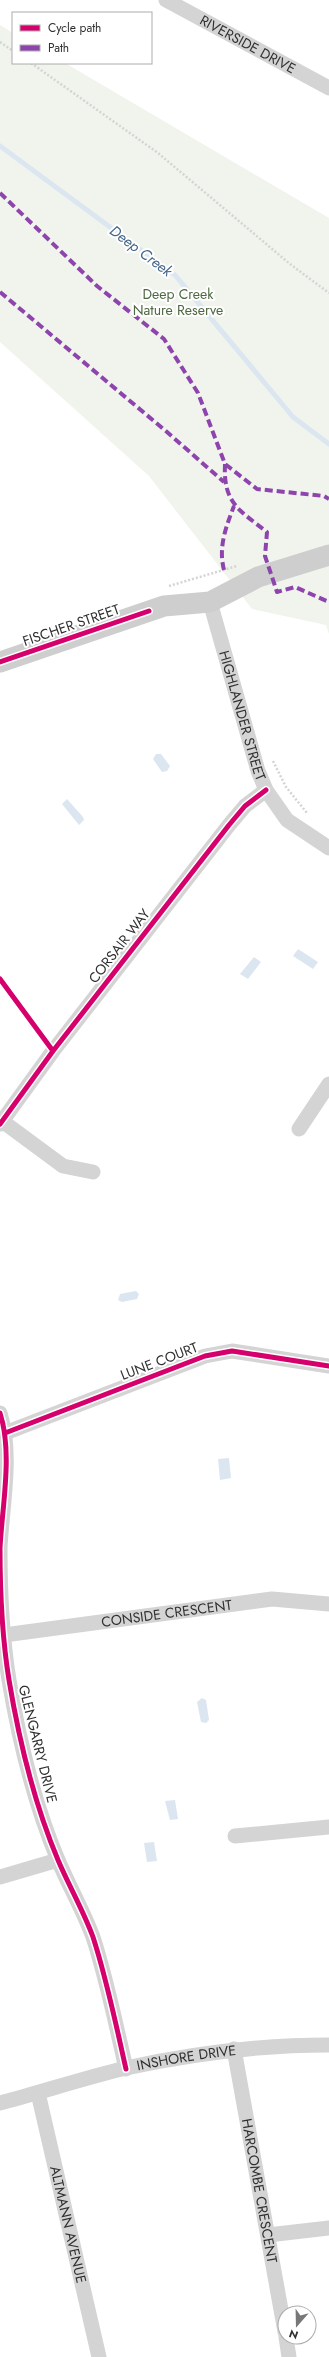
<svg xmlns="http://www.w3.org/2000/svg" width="329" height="2357" viewBox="0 0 329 2357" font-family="Jost,sans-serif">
  <rect width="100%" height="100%" fill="#fff"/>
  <path fill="#f0f4ed" d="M0 25 13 33V63H65L329 218V634L326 625 252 609 149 476 0 342Z"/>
  <path fill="#dce6f0" d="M156 754H161L170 766 167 771 162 772 153 759Z
    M67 799 83 817 84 820 79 825 62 804Z
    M298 949 318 962 313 969 293 956Z
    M254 957 261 962 248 979 240 974Z
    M136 1291 139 1294 137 1299 122 1302 118 1300 120 1294Z
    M229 1458 231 1478 220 1480 218 1459Z
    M202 1698 206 1700 209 1720 206 1723 201 1722 197 1702Z
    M175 1800 178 1819 170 1820 165 1801Z
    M154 1842 157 1861 147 1862 144 1843Z"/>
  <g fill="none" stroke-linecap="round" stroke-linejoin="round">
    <path stroke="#dce6f0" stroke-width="5" d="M0 146 175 275 293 417 329 444"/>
    <path stroke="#d4d4d4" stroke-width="2.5" stroke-dasharray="2 2" stroke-linecap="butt" d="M0 42 13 51
      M31 63 158 153 290 264 329 293
      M169 586 237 566
      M273 761 286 787 307 813"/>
    <g stroke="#d4d4d4" stroke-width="15">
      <path id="s1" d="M166 0 329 88"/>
      <path id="s2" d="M210 602 258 771 266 790 287 820 329 848"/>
      <path d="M2 1121 63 1166 93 1172"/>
      <path d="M0 1124 53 1051 229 825 245 806 266 790"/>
      <path d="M299 1129 329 1084"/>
      <path d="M0 1413C13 1453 2 1507 0 1548 0 1591 2 1637 9 1680 19 1740 34 1803 58 1860 69 1886 83 1910 93 1937 107 1980 116 2025 126 2069"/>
      <path d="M5 1433 205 1356 232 1351 329 1366"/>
      <path id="s3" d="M4 1635 272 1599 329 1604"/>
      <path d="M235 1836 329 1827"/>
      <path d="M0 1877 58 1860"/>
      <path id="s4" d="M234 2049 285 2332"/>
      <path id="s5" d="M38 2093 99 2357"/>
      <path id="s6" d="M0 2103C42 2092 84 2078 126 2068 195 2053 259 2045 329 2045"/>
      <path d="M268 2235 329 2228"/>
      <path d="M286 2337 289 2357"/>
    </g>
    <path stroke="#cecece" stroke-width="21" d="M0 662 164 606 210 602 258 577 329 555"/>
    <path stroke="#8e44ad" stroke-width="4" stroke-dasharray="8 4" stroke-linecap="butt" d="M0 193 97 286 164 339 198 393 225 464 257 489 324 496 329 499
      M0 292 167 432 224 482
      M225 464C223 503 239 510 267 532L265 556 277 592 295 587 329 602
      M224 570C218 547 226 527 234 506"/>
    <g stroke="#fff" stroke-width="8">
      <path id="cycleway" d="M0 662 149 611
        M0 979 53 1051
        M0 1124 53 1051 229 825 245 806 266 790
        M0 1413C13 1453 2 1507 0 1548 0 1591 2 1637 9 1680 19 1740 34 1803 58 1860 69 1886 83 1910 93 1937 107 1980 116 2025 126 2069
        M5 1433 205 1356 232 1351 329 1366"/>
    </g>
    <use href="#cycleway" stroke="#d6006c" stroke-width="5"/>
  </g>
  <g text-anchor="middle" stroke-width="4" stroke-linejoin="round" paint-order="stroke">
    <g font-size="14" fill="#303030" stroke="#fff">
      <text dy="5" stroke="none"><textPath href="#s1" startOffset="93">RIVERSIDE DRIVE</textPath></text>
      <text transform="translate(71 625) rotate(-19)" y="5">FISCHER STREET</text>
      <text dy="5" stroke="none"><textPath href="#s2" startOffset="118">HIGHLANDER STREET</textPath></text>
      <text transform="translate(119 946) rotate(-52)" y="5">CORSAIR WAY</text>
      <text transform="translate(159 1361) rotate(-21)" y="5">LUNE COURT</text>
      <text dy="5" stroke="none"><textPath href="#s3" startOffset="164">CONSIDE CRESCENT</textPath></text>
      <text transform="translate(38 1744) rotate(76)" y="5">GLENGARRY DRIVE</text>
      <text dy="5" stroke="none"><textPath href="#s6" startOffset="192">INSHORE DRIVE</textPath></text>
      <text dy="5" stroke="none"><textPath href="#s4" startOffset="144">HARCOMBE CRESCENT</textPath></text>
      <text dy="5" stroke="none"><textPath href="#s5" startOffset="135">ALTMANN AVENUE</textPath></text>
    </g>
    <g font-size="14" fill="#4e6841" stroke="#fff">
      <text x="178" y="299">Deep Creek<tspan x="178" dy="16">Nature Reserve</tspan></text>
    </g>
    <g font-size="15" font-style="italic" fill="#45678b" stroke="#fff">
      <text transform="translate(141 251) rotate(37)" y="5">Deep Creek</text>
    </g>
  </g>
  <rect x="12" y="12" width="140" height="52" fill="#ffffff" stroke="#acacac"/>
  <rect x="20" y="25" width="20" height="6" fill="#d6006c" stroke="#acacac"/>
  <text x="48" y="32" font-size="12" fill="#303030">Cycle path</text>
  <rect x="20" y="45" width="20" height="6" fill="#8e44ad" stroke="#acacac"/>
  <text x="48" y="52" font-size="12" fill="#303030">Path</text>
  <g transform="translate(297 2325) rotate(200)"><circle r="19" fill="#ffffff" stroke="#acacac"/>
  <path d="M0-3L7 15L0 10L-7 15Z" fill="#787878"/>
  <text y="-6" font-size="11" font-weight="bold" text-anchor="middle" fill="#303030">N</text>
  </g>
</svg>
